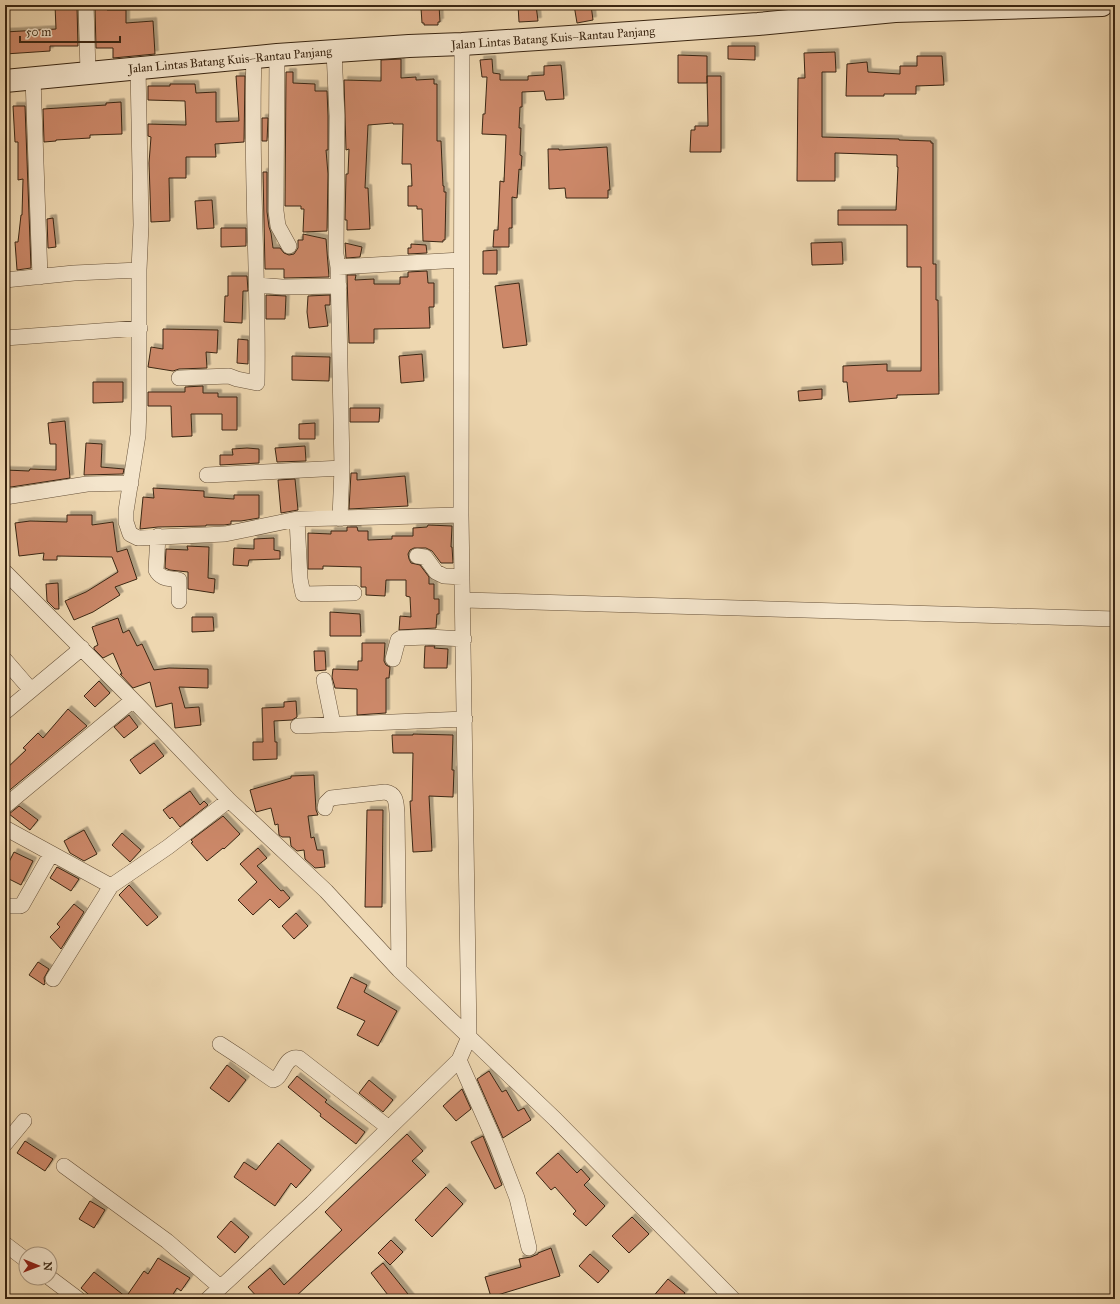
<svg xmlns="http://www.w3.org/2000/svg" width="1120" height="1304" viewBox="0 0 1120 1304" font-family="'IM FELL Great Primer',serif">
  <defs>
    <filter id="shadow"><feDropShadow dx="3.5" dy="-3.5" stdDeviation="0" flood-color="#0004"/></filter>
  </defs>
  <rect width="100%" height="100%" fill="#eed7b0"/>
  <filter id="stains"><feTurbulence type="fractalNoise" baseFrequency=".005" numOctaves="4"/><feColorMatrix values="0 0 0 0 .2 0 0 0 0 .09 0 0 0 0 .02 0 0 0 .5 -.17"/></filter>
  <radialGradient id="worn" r=".72"><stop offset=".6" stop-color="#630" stop-opacity="0"/><stop offset="1" stop-color="#630" stop-opacity=".3"/></radialGradient>
  <path fill="#cc8869" stroke="#3a2612" filter="url(#shadow)" d="M55 5H73V8H77L78 46H50V51L5 54V32L56 29Z
    M425 5H439L440 22H438V25H424V23H422L421 8H425Z
    M518 5H536L538 21 519 22Z
    M574 5H591L593 20 577 23Z
    M95 8H108L107 10H126V23L153 21 155 54 113 58V48H96Z
    M728 46H755V60L728 59Z
    M835 52 836 72H822V137L899 139V140L931 141V143H933V264H936V300H938L939 394 897 395V398L849 402 847 382H843V366L887 364V371H921V267H907V225H838V210H896L898 167H897V155L835 153V181H797L798 78H805L804 53Z
    M678 55 707 56V83H678Z
    M917 56H942L944 85 916 86V94H884V96H846L847 64 867 62 868 72 900 74V66H917Z
    M401 59V78L416 77V80L434 79V84H437V141H441L443 186H444V192H446L445 240H443V242L423 241 422 209H417V206H408V186H412L411 164H402L403 124H393V123L368 125 365 188H368L370 229 347 230V220H345L346 174H348L349 149 346 150 344 80 381 81V60Z
    M492 59 493 73 500 74V80H528V76L544 75V66L561 65 562 73 564 99 546 100 544 91 522 92V107H520L519 128H521L520 155 522 156 521 170 519 169 517 198 512 197V228H509V247H493L494 230H498L500 181 504 182 506 135 482 134 483 114H485L487 77H482L480 60Z
    M286 72H293V83L315 84V91H327L328 116V150H326L328 174 327 231 303 232 304 209H301V206H285Z
    M236 76H245L244 142 215 144 216 157H186V178H169L170 221 151 222 149 163 151 137 148 136V124L186 125 185 101 148 100V86H170V84H195L196 93 216 92V122L239 121Z
    M707 76H721V152H690L691 130H695V126H708Z
    M121 102 122 134 90 135V138L56 140V141L44 142 43 109 106 105V103Z
    M13 106H25L31 268 17 270 15 242H18L21 215H22L23 179 18 180V142H15Z
    M262 118H268L267 141H262Z
    M607 147 610 190H608V198H566L565 188 549 189 548 149H559V150Z
    M263 172H267V212L269 227 271 233 273 248H280L284 253 289 255 294 254 298 248V240H303V234L326 239 329 277 284 278V269H265Z
    M212 200 214 228 197 229 195 201Z
    M53 218 56 247 48 248 47 219Z
    M221 228H246V246L221 247Z
    M842 242 843 264 812 265 811 243Z
    M345 243 362 247 360 257 346 258Z
    M411 244 426 245 427 253 408 254V248H411Z
    M497 250V274H483V251Z
    M427 271 428 283H434V307H429L430 328 374 329V343H349L347 275H356L355 280 374 279V284H400V277H408V272Z
    M228 276H247L248 291H243L242 323 224 322 225 296H228Z
    M519 283 527 345 503 348 495 286Z
    M266 295 286 296 285 319H266Z
    M330 295V305H325L328 326 309 328 307 312 308 296Z
    M163 329 218 330 217 353 206 352 207 368 179 369 173 371 148 367 151 347 163 349Z
    M238 339 248 340V364L237 363Z
    M422 354 424 381 401 383 399 356Z
    M292 356 330 357 329 381 292 380Z
    M93 382H123V402L93 403Z
    M203 386V393H218V397H237V430H222V414H191L192 436 172 437 171 406H148V392H185V387Z
    M822 389V399L799 401 798 391Z
    M350 408H380L379 422H350Z
    M65 421 70 478 11 487H5V470L29 471 30 469 56 470V444H50L48 423Z
    M315 423V439H299V424Z
    M86 443 102 444 101 467 124 469 123 474 84 475Z
    M305 446 306 461 277 462 275 448Z
    M247 448 259 449V463L220 465V455H233L232 449Z
    M351 473H357V480L405 476 408 506 349 509Z
    M295 479 298 510 281 513 278 480Z
    M153 488 204 491V497L234 499V495H259V518L241 521H231V524L224 525H206V526L158 527 140 529 143 497 154 498Z
    M67 515H92V525L113 522 117 552 127 549 137 579 115 587 120 595 93 612 74 620 65 601 86 592 118 572 112 557 57 556V560H43L44 553 19 556 15 523 30 521 67 522Z
    M428 525 452 526 451 547H452L453 563H441L432 551 426 548H414L410 550 408 554 409 559 411 563 420 565 429 577V584H434V599H439V614H437L436 628 399 630 400 616 411 617 410 597 406 596V580H386L385 596 366 595V587H361V567L323 566V569H308V533L331 534V531H347V527H357L358 531H368V540L392 539V536H413V528L427 527Z
    M274 538V550L280 551V559L249 560 248 566 233 565 234 548 254 549V539Z
    M187 546 209 547 208 578 215 579 214 593 188 589V572L170 570 165 568 166 549 188 550Z
    M58 583 59 609H55L47 601 46 584Z
    M330 612 360 614 361 636H330Z
    M192 617H213L214 631 192 632Z
    M118 618 123 633 129 630 137 646 142 644 154 670 169 668 208 669V688L179 687 185 708 199 707 201 725 175 728 172 703 156 707 150 682 133 688 120 674H122L113 653 103 658 94 649V647L98 645 92 627Z
    M362 643H385L384 661 386 665 390 667 389 678H386V713L357 715V689L335 688 332 677 333 669 358 670V661H362Z
    M425 646H435L434 648 448 649 447 668H424Z
    M314 651H325L326 670 315 671Z
    M99 681 110 693 95 707 84 696Z
    M296 701 297 717 292 720 274 721 275 742H277V759L253 760V742H263L262 708 284 707V702Z
    M68 709 87 726 5 794V770L26 750 23 748 38 733 43 738Z
    M129 715 138 727 124 738 114 727Z
    M413 734 453 735 452 770H454L453 797 429 796 432 851 413 852 410 801H412L413 753H393L392 735H413Z
    M154 743 164 756 140 774 130 760Z
    M314 775 316 810 318 815 308 816 311 838 314 837 317 850H323L325 867 315 868 305 859 304 850 297 851 291 846 290 837H282L279 835 278 824 275 825 271 808 256 812 250 790 291 778V776Z
    M190 791 200 805 204 801 208 805 180 827 172 817 170 819 163 810Z
    M19 806 38 820 30 830 9 814Z
    M367 810H383L382 907H365Z
    M223 816 240 834 224 849 223 848 207 861 191 843 193 842 191 840Z
    M84 830 97 854 84 861 70 853 64 841Z
    M122 833 141 850 130 862 112 845Z
    M258 848 267 858 257 866 281 891 283 890 290 898 279 908 270 899 253 915 238 900 257 882 240 864Z
    M14 852 33 861 21 885 5 877V870Z
    M57 867 79 879 71 891 50 878Z
    M129 885 158 917 147 926 119 895Z
    M74 904 84 912 61 949 50 937 60 927 57 924Z
    M296 913 308 926 294 939 282 926Z
    M38 962 49 969 44 978 45 984 44 985 29 975Z
    M351 977 367 985 364 992 397 1011 378 1046 357 1035 365 1021 337 1008Z
    M227 1065 246 1080 229 1102 210 1088Z
    M489 1071 502 1092 506 1090 518 1111 524 1108 531 1120 503 1138 477 1079Z
    M297 1076 327 1100 325 1102 365 1132 356 1144 320 1116 321 1114 288 1087Z
    M369 1080 393 1100 383 1112 359 1093Z
    M462 1089 471 1109 456 1121 443 1106Z
    M407 1134 423 1151 412 1161 426 1175 293 1299H259L248 1287 270 1268 284 1285 342 1230 325 1212Z
    M483 1136 502 1185 495 1189 471 1142Z
    M25 1141 53 1159 45 1171 17 1153Z
    M278 1143 311 1170 296 1188 291 1183 275 1206 234 1177 244 1162 256 1170Z
    M558 1153 577 1173 581 1169 590 1179 584 1185 605 1206 586 1226 573 1214 576 1211 555 1187 551 1190 536 1173Z
    M446 1187 463 1204 432 1237 415 1220Z
    M90 1201 105 1210 94 1228 79 1219Z
    M632 1217 649 1234 629 1253 612 1236Z
    M231 1221 249 1237 235 1253 217 1237Z
    M391 1240 403 1252 390 1265 378 1253Z
    M551 1248 560 1276 491 1297 485 1277 521 1267 519 1259 531 1257 538 1254V1253Z
    M590 1254 609 1271 598 1283 579 1266Z
    M158 1258 190 1278 181 1291 177 1288 170 1299H94L81 1288 94 1272 126 1297 144 1271 148 1274Z
    M383 1263 412 1299H391L371 1273Z
    M668 1279 685 1293 680 1299H651Z"/>
  <g fill="none" stroke-linecap="round" stroke-linejoin="round">
    <g stroke="#67523a" stroke-width="16">
      <path id="street" d="M86 5 88 72
        M334 51 337 116 336 254 338 267
        M277 55 276 211 278 226 289 246
        M138 67 141 225 139 270V409L138 435 126 511V522L130 534 138 538 225 534 297 519 461 515
        M33 78 40 277
        M5 280 74 273 139 270
        M257 285 282 287 339 286
        M5 338 140 328
        M179 378 229 376 237 379 257 383C259 274 250 166 254 57
        M207 475 342 468
        M5 497 87 484 131 483
        M297 519 300 579 303 594 354 593
        M340 519 342 468 338 267 461 260
        M158 536 156 570C161 580 170 578 179 580V601
        M417 556 425 557 436 572 444 576 462 577
        M5 572 133 700 229 800 326 891 399 970 556 1120 733 1299
        M463 600 1115 619
        M393 659 398 640 401 638 428 637 464 639
        M5 660 31 690
        M324 680 333 724
        M5 712 82 648
        M298 726 465 719
        M5 806 133 700
        M325 808 326 803 331 798 385 792C397 794 396 803 397 813L399 970
        M5 828 111 886
        M5 906H20L22 905 51 854
        M53 979 111 886 168 847 229 800
        M220 1044 240 1057 273 1080C284 1077 284 1055 299 1058L389 1128
        M459 1060 497 1146 517 1198 529 1248
        M5 1144 24 1121
        M64 1166 167 1241 220 1287
        M5 1244 26 1260
        M50 1278 78 1299
        M208 1299 312 1203 459 1060 469 1037 461 515 462 44"/>
    </g>
    <g stroke="#3a2612" stroke-width="24">
      <path id="secondary" d="M5 81 277 55 409 46 462 44 630 33 758 24 895 11 1102 5"/>
    </g>
    <use href="#street" stroke="#f4e5cc" stroke-width="15"/>
    <use href="#secondary" stroke="#f4e5cc" stroke-width="22"/>
  </g>
  <g text-anchor="middle" stroke-width="4" stroke-linejoin="round" paint-order="stroke">
    <g font-size="12" fill="#3a2612" stroke="#f4e5cc">
      <text transform="translate(553 38) rotate(-4)" y="4">Jalan Lintas Batang Kuis–Rantau Panjang</text>
      <text transform="translate(230 60) rotate(-5)" y="4">Jalan Lintas Batang Kuis–Rantau Panjang</text>
    </g>
  </g>
  <rect width="1120" height="1304" fill="none" stroke="#eed7b0" stroke-width="20"/>
  <rect x="6" y="6" width="1108" height="1292" fill="none" stroke="#3a2612" stroke-width="2"/>
  <rect x="10" y="10" width="1100" height="1284" fill="none" stroke="#3a2612"/>
  <g transform="translate(38 1266) rotate(91)"><circle r="19" fill="#f4e5cc" stroke="#aa9982"/>
  <path d="M0-3L7 15L0 10L-7 15Z" fill="#8f2418"/>
  <text y="-6" font-size="11" font-weight="bold" text-anchor="middle" fill="#3a2612">N</text>
  </g>
  <path d="M20 36v6h100v-6" fill="none" stroke="#3a2612" stroke-width="2"/>
  <text x="26" y="36" font-size="12" fill="#3a2612" stroke="#f4e5cc" stroke-width="3" paint-order="stroke">50 m</text>
  <rect width="100%" height="100%" filter="url(#stains)"/>
  <rect width="100%" height="100%" fill="url(#worn)"/>
</svg>
